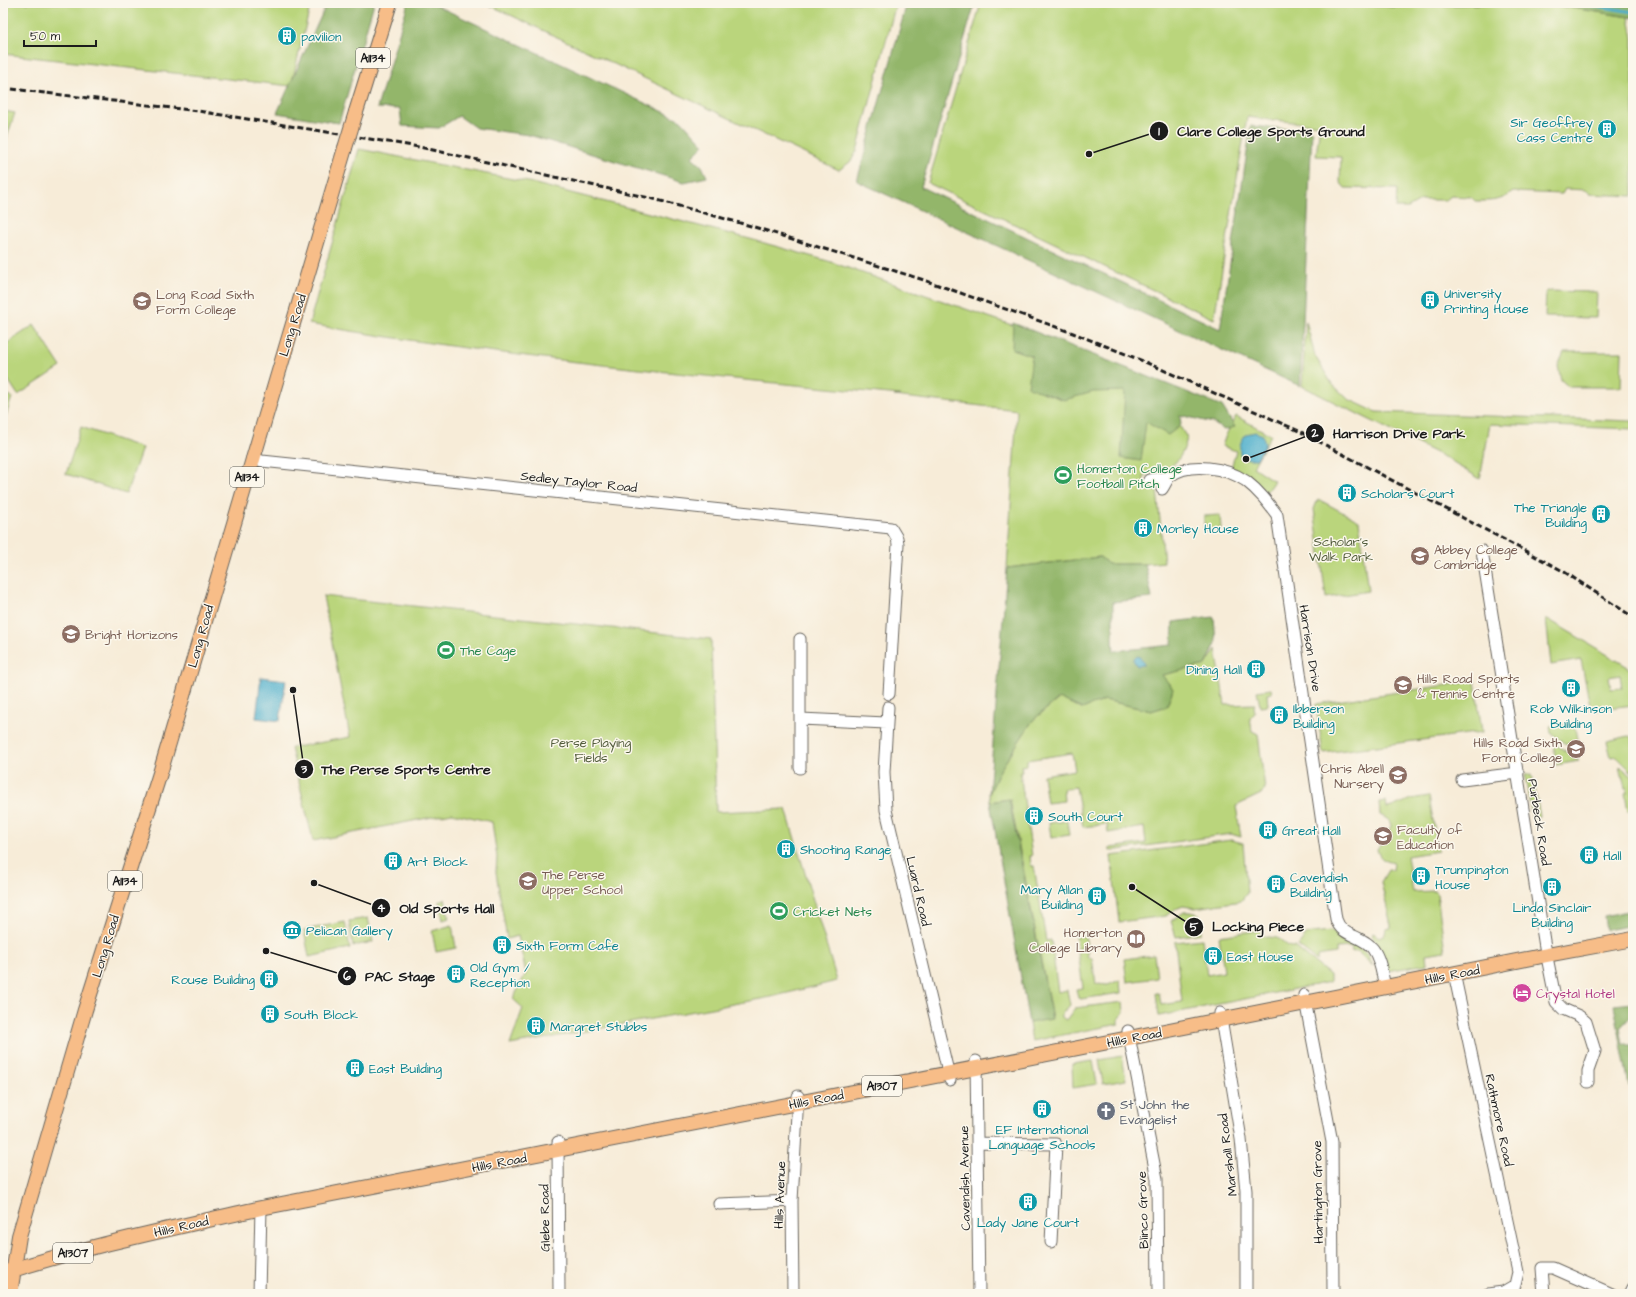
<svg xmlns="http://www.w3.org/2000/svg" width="1636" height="1297" viewBox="0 0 1636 1297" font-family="'Architects Daughter',sans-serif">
  <rect width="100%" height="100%" fill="#fbf7ec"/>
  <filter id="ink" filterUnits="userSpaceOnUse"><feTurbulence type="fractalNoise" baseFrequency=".025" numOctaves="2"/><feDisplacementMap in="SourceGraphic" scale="8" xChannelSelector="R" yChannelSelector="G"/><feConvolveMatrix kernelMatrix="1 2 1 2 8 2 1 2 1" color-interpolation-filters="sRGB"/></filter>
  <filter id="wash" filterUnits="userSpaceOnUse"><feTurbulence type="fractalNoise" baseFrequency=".012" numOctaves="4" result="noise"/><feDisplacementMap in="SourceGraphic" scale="16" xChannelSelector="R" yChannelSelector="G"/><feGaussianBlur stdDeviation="0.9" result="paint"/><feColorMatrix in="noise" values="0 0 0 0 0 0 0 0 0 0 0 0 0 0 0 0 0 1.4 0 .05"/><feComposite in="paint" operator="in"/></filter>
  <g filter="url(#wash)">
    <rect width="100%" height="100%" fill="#f7ecd8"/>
    <path fill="#bad57b" stroke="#6b784c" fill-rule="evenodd" d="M3 3H311L291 86 3 54Z
      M485 3H896L857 151 850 162 839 170Z
      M981 3H1541L1629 17 1633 38V196L1590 194 1586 190 1565 189 1562 194 1513 192C1500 202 1491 201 1475 201L1471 197 1451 196 1446 200H1422L1408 208H1396L1397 189 1345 188 1340 182 1341 157 1316 156 1320 125 1247 117 1214 319 928 183Z
      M3 111 15 113 3 149Z
      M359 149 528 182 750 239 828 261 1026 330 1175 418 1187 438C1181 465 1169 470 1144 476V483H1151L1157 489 1164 562 1145 564H1108L1100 557 1007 568 1017 410 894 396 900 395C703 376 505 358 309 324Z
      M1546 291 1597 292 1596 318 1545 317Z
      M1306 321 1315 356 1332 384 1348 399 1376 412 1633 421V429L1490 424 1480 479 1450 460 1302 386Z
      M34 325 61 367 18 395 3 372V346Z
      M1564 352H1622L1621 387H1569L1561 380 1558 366Z
      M3 392 12 397 3 425Z
      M1236 416 1271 435 1253 467 1274 481 1266 492 1246 474 1231 468 1236 451 1222 446 1226 435Z
      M81 427 142 448 126 494 66 474Z
      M1318 499 1359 521 1368 591 1326 598 1314 509Z
      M1220 515 1221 529 1204 530V516Z
      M323 596 711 639 716 812 786 809 837 981 771 997 510 1045 523 1008 513 999 526 973 518 936 507 939 496 872 497 857 492 822 452 813 313 841 291 748 350 737Z
      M1546 618 1633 670V705L1591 710 1581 660 1551 665ZM1620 675 1622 688 1611 689 1609 677Z
      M1216 649 1225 705 1255 704 1254 706 1255 713 1250 718 1252 731 1258 734 1265 789 1261 794 1236 806 1241 837 1231 834 1110 851V848L1146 843 1144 827 1108 833 1107 824 1083 827 1076 787 1063 789 1064 801 1047 803 1043 775 1075 770 1072 753 1027 760V765L1021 766 1022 772H1020L1032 856H1030L1031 866H1034L1046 941 1051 940 1058 992 1067 990 1070 1005 1060 1016 1066 1020 1075 1008 1123 1002 1124 1012 1119 1018V1024L1032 1041 1029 1023 1052 1018 1010 799 990 802 989 794 1000 770 1033 720 1060 698 1082 709 1105 700 1151 711 1167 706 1173 689 1161 675 1206 665Z
      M1475 681 1482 732 1323 753 1316 704Z
      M1271 689 1272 693 1267 694 1268 705 1260 706 1257 691Z
      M1574 723 1580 755 1551 733 1550 726Z
      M1629 736 1633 738V773L1616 756 1611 757 1607 741Z
      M1553 742 1579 761 1556 765Z
      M1620 766 1633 777V810L1628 811 1625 793 1628 792 1627 788H1625Z
      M1532 774 1540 817 1532 818 1525 775Z
      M1429 796 1438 851 1407 856 1413 892 1434 891 1437 894 1445 951 1426 954 1427 964 1387 971C1386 962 1384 953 1379 946 1376 941 1373 940 1372 935L1373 933 1379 937 1385 934 1386 929 1391 928V925L1381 882 1388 870H1393L1394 863C1385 861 1379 859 1377 849L1384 841 1385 833 1391 827C1391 820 1386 818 1380 815L1379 802 1386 801 1387 808 1392 807 1411 799Z
      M1067 821 1069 835 1051 838 1049 823Z
      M1231 840 1243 843 1247 893 1241 901 1195 908 1183 906 1178 908 1166 916 1119 922 1111 856Z
      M445 899 449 918 443 920 439 901Z
      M1184 912H1191L1199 914 1201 933 1176 937 1171 921Z
      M368 918 373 942 353 946 349 921Z
      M345 922 350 948 309 957 304 930Z
      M452 925 456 948 436 952 432 931Z
      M1261 930C1263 941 1272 935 1279 939 1285 942 1287 948 1295 947L1330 975V982L1159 1016 1156 993H1159L1161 1005 1182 1002 1175 942 1202 939 1207 975 1224 972 1219 936Z
      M1330 931 1335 932 1346 941 1362 949 1368 956 1373 966 1357 951 1352 952 1351 947 1336 948V953L1317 956V961L1298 946 1303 940 1305 934Z
      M1085 936 1087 946 1080 947 1081 951 1087 950 1088 958H1092L1096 984 1108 985 1120 980 1121 993 1081 999 1078 998 1076 989 1083 988 1076 937Z
      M1154 955 1157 978 1127 982 1124 959Z
      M1122 1056 1126 1080 1103 1084 1099 1060Z
      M1093 1061 1097 1084 1073 1088 1072 1064Z"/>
    <path fill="#93b66b" stroke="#586944" d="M327 3H374L339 123 277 113Z
      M408 3H431L681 120 704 145 692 157 702 166 707 177 684 182 529 135 476 128 459 116 439 128 402 126 400 109 377 108Z
      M907 3H975L921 187 1220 329 1251 126 1312 131 1300 386 857 181Z
      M1334 3H1513L1394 7Z
      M1541 3H1633V18L1629 17Z
      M1013 323 1222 406 1235 427 1224 430 1213 423 1180 415 1181 425 1168 435 1146 422 1141 461 1121 458 1125 391 1093 392 1064 400 1028 387 1032 356 1012 349Z
      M1100 557 1108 564H1145L1152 598 1113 602V641L1114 651 1172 645 1173 622 1214 617 1216 643 1206 665 1162 675 1173 689 1167 706 1151 711 1105 700 1082 709 1059 698 1033 720 1000 770 989 794 1007 568Z
      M1009 799 1052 1019 1029 1023 990 802Z
      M1633 910V925L1606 930 1604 916Z
      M1633 1003V1014L1620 1028 1623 1043 1633 1046V1086H1629L1614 1005Z"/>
    <path fill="#4dafcc" stroke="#346674" d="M1255 432 1263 435 1265 444 1257 459H1249L1241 457C1238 447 1240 442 1246 434Z
      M1138 656 1143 660 1144 665 1137 666 1133 660 1134 658Z
      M261 677 286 680 280 721 256 718Z"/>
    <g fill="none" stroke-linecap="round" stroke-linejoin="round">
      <path stroke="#4dafcc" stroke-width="3" d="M1579 3 1633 12"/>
    </g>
  </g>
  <g filter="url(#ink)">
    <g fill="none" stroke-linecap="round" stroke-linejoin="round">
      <g stroke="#69655e" stroke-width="13">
        <path id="minor" d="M252 458 262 461 319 467 891 528 897 538 898 544 889 694
          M1149 480 1169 477
          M1162 489C1165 485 1167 479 1170 476 1190 461 1227 468 1246 481 1259 491 1268 503 1277 515L1336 919C1341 937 1363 935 1373 949 1381 960 1382 975 1385 987
          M1482 551 1545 947 1556 1002 1563 1009 1579 1016 1586 1022 1595 1051 1588 1071V1082
          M800 639V768
          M888 707 884 772 886 810 950 1080
          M801 719 886 723
          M1462 780 1518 773
          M1454 973 1518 1272 1515 1285 1503 1292 1488 1294
          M1304 995 1332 1142 1333 1294
          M1220 1013 1241 1139 1246 1191V1294
          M1128 1031 1157 1179 1158 1294
          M976 1061 979 1294
          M558 1142 559 1294
          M978 1143 1056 1144 1051 1242
          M719 1204 792 1201
          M259 1294 261 1208
          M793 1294 792 1201 798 1096
          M1544 1294 1542 1268H1553L1612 1294
          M1630 1294 1633 1288"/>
      </g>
      <g stroke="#69655e" stroke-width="16">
        <path id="major" d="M356 112 390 3
          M3 1273C87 1246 174 1228 261 1208L1129 1038 1547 955 1633 939
          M10 1294 19 1236 85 1010 161 770 345 148"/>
      </g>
      <use href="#minor" stroke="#fff" stroke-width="11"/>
      <use href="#major" stroke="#f7bd88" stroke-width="14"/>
      <path stroke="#1c1c1c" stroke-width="3" stroke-dasharray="6 3" stroke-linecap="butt" d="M3 88 198 111 419 147 650 198 751 226 924 280 1073 333 1143 361 1301 432 1563 571 1633 617"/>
      <g stroke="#69655e" stroke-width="16" stroke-linecap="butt">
        <path id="major-bridge" d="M345 148 356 112"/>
      </g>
      <use href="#major-bridge" stroke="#f7bd88" stroke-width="14"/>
    </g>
  </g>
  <defs>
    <g id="building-disc" transform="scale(1)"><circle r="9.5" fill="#0f9aa8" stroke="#fbf7ec"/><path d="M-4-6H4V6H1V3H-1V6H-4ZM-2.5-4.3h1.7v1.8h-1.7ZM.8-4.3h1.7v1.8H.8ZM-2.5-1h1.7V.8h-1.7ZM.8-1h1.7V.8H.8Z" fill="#fff"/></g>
    <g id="university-disc" transform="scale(1)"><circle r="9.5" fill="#8d6e63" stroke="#fbf7ec"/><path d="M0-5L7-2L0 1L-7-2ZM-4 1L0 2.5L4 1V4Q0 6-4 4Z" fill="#fff"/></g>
    <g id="stadium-disc" transform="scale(1)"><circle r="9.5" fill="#2e9e5b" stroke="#fbf7ec"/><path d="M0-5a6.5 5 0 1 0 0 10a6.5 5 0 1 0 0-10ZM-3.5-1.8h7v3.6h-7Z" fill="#fff"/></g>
    <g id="school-disc" transform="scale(1)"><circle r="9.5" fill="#8d6e63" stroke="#fbf7ec"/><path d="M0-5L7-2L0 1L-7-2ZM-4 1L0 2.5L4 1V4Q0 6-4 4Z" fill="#fff"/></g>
    <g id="museum-disc" transform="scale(1)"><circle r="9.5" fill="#0f9aa8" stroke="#fbf7ec"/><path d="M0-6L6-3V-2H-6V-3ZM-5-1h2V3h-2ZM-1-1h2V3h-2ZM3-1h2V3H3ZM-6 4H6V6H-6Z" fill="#fff"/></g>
    <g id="library-disc" transform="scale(1)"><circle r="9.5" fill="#8d6e63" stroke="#fbf7ec"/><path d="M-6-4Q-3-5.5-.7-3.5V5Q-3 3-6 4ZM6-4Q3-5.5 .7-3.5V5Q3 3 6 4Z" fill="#fff"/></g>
    <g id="hotel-disc" transform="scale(1)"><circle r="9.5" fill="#d1479c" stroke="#fbf7ec"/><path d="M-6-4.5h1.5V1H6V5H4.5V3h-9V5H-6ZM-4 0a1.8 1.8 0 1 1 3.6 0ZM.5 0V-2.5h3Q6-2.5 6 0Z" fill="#fff"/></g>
    <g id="church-disc" transform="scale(1)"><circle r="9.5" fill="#6b7280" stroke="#fbf7ec"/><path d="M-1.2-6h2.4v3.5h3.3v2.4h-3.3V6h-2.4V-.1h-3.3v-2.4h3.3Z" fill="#fff"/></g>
  </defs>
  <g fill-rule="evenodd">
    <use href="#building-disc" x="287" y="36"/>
    <use href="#building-disc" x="1607" y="129"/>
    <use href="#building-disc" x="1430" y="300"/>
    <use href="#university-disc" x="142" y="301"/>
    <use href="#stadium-disc" x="1063" y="475"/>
    <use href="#building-disc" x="1347" y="493"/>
    <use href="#building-disc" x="1601" y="514"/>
    <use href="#building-disc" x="1143" y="528"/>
    <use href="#school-disc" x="1420" y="556"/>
    <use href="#school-disc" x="71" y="634"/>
    <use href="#stadium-disc" x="446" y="650"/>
    <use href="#building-disc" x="1256" y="669"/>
    <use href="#university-disc" x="1403" y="685"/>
    <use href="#building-disc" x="1571" y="688"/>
    <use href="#building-disc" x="1279" y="715"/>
    <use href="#university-disc" x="1576" y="749"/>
    <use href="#school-disc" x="1398" y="775"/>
    <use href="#building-disc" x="1034" y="816"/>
    <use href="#building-disc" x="1268" y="830"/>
    <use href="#university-disc" x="1383" y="836"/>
    <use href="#building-disc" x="786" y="849"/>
    <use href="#building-disc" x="1589" y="855"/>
    <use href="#building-disc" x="393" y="861"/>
    <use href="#building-disc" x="1421" y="876"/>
    <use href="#school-disc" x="528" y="881"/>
    <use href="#building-disc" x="1276" y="884"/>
    <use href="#building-disc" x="1552" y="887"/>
    <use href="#building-disc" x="1097" y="896"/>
    <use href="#stadium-disc" x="779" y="911"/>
    <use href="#museum-disc" x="292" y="930"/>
    <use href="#library-disc" x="1136" y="939"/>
    <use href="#building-disc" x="502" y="945"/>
    <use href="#building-disc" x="1213" y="956"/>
    <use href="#building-disc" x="456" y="974"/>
    <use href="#building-disc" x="269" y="979"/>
    <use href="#hotel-disc" x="1522" y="993"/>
    <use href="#building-disc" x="270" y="1014"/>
    <use href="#building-disc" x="536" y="1026"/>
    <use href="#building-disc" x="355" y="1068"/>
    <use href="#building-disc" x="1042" y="1109"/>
    <use href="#church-disc" x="1106" y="1111"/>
    <use href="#building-disc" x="1028" y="1202"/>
  </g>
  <g text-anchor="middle" stroke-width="3" stroke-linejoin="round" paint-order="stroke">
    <g fill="#fbf7ec" stroke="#5f5e5a" stroke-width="1">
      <rect x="356" y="48" width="34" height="20" rx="3"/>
      <rect x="230" y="467" width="34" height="20" rx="3"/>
      <rect x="108" y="871" width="34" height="20" rx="3"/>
      <rect x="862" y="1076" width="40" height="20" rx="3"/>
      <rect x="53" y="1243" width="40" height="20" rx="3"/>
    </g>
    <g font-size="12" font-weight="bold" fill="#1c1c1c">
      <text x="373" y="62">A1134</text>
      <text x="247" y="481">A1134</text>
      <text x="125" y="885">A1134</text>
      <text x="882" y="1090">A1307</text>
      <text x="73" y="1257">A1307</text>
    </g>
    <g font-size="13" fill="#0d838f" stroke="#fbf7ec" text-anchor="start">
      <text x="301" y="41">pavilion</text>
      <text x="1593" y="127" text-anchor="end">Sir Geoffrey<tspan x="1593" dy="15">Cass Centre</tspan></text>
      <text x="1444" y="298">University<tspan x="1444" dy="15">Printing House</tspan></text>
      <text x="1361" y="498">Scholars Court</text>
      <text x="1587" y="512" text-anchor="end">The Triangle<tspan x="1587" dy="15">Building</tspan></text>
      <text x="1157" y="533">Morley House</text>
      <text x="1242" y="674" text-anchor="end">Dining Hall</text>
      <text x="1293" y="713">Ibberson<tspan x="1293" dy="15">Building</tspan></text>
      <text x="1571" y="713" text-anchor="middle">Rob Wilkinson<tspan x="1571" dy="15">Building</tspan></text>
      <text x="1048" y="821">South Court</text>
      <text x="1282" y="835">Great Hall</text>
      <text x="800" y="854">Shooting Range</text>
      <text x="1603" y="860">Hall</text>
      <text x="407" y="866">Art Block</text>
      <text x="1435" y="874">Trumpington<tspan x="1435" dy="15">House</tspan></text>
      <text x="1290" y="882">Cavendish<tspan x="1290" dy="15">Building</tspan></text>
      <text x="1083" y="894" text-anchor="end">Mary Allan<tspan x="1083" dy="15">Building</tspan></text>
      <text x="1552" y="912" text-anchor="middle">Linda Sinclair<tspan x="1552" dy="15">Building</tspan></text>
      <text x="306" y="935">Pelican Gallery</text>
      <text x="516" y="950">Sixth Form Cafe</text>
      <text x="1227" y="961">East House</text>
      <text x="470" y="972">Old Gym /<tspan x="470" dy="15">Reception</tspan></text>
      <text x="255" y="984" text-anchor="end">Rouse Building</text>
      <text x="284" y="1019">South Block</text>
      <text x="550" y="1031">Margret Stubbs</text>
      <text x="369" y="1073">East Building</text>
      <text x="1042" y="1134" text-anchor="middle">EF International<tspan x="1042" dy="15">Language Schools</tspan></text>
      <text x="1028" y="1227" text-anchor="middle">Lady Jane Court</text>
    </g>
    <g font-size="13" fill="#785e54" stroke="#fbf7ec" text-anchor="start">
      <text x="156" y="299">Long Road Sixth<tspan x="156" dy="15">Form College</tspan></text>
      <text x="1434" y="554">Abbey College<tspan x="1434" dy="15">Cambridge</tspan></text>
      <text x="85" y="639">Bright Horizons</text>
      <text x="1417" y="683">Hills Road Sports<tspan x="1417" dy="15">&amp; Tennis Centre</tspan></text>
      <text x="1562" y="747" text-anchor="end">Hills Road Sixth<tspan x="1562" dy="15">Form College</tspan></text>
      <text x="1384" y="773" text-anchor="end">Chris Abell<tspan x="1384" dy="15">Nursery</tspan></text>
      <text x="1397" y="834">Faculty of<tspan x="1397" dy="15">Education</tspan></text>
      <text x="542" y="879">The Perse<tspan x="542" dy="15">Upper School</tspan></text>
      <text x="1122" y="937" text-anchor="end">Homerton<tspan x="1122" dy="15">College Library</tspan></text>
    </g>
    <g font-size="13" fill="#1c1c1c" stroke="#fbf7ec">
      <text transform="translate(292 325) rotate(-73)" y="5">Long Road</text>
      <text transform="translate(579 481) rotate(6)" y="5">Sedley Taylor Road</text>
      <text transform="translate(200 636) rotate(-74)" y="5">Long Road</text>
      <text transform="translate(1311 648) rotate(81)" y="5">Harrison Drive</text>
      <text transform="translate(1540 822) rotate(81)" y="5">Purbeck Road</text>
      <text transform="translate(919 891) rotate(77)" y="5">Luard Road</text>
      <text transform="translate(105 946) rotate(-73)" y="5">Long Road</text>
      <text transform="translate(1452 974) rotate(-11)" y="5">Hills Road</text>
      <text transform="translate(1134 1037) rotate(-11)" y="5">Hills Road</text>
      <text transform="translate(816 1099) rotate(-11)" y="5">Hills Road</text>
      <text transform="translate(1500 1120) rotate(78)" y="5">Rathmore Road</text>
      <text transform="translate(1227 1155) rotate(-97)" y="5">Marshall Road</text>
      <text transform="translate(499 1162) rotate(-11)" y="5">Hills Road</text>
      <text transform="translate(964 1178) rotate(-91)" y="5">Cavendish Avenue</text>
      <text transform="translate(1317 1192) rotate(-91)" y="5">Hartington Grove</text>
      <text transform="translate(779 1195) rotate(-88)" y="5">Hills Avenue</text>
      <text transform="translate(1142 1210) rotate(-92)" y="5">Blinco Grove</text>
      <text transform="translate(544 1218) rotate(-91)" y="5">Glebe Road</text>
      <text transform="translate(181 1226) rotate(-13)" y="5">Hills Road</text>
    </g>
    <g font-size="13" fill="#27864d" stroke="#fbf7ec" text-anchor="start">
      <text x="1077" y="473">Homerton College<tspan x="1077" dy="15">Football Pitch</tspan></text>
      <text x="460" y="655">The Cage</text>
      <text x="793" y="916">Cricket Nets</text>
    </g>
    <g font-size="13" fill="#535d3d" stroke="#fbf7ec">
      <text x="1341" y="546">Scholar's<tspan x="1341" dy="15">Walk Park</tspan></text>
      <text x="591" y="747">Perse Playing<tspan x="591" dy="15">Fields</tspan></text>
    </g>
    <g font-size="13" fill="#b23c85" stroke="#fbf7ec" text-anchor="start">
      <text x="1536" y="998">Crystal Hotel</text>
    </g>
    <g font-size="13" fill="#5b616d" stroke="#fbf7ec" text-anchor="start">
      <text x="1120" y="1109">St John the<tspan x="1120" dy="15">Evangelist</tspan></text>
    </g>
  </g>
  <path fill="none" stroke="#1c1c1c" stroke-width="1.5" d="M1089 154L1159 131M1246 459L1315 433M293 690L304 769M314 883L381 908M1132 887L1194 927M266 951L347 976"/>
  <g fill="#1c1c1c" stroke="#fbf7ec" stroke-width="1.5">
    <circle cx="1089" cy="154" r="4"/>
    <circle cx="1246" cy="459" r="4"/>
    <circle cx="293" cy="690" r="4"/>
    <circle cx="314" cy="883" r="4"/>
    <circle cx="1132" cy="887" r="4"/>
    <circle cx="266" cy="951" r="4"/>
    <circle cx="1159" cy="131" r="10"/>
    <circle cx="1315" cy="433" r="10"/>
    <circle cx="304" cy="769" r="10"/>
    <circle cx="381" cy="908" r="10"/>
    <circle cx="1194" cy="927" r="10"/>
    <circle cx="347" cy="976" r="10"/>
  </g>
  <g font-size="12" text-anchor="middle" font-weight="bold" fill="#fff">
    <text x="1159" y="135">1</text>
    <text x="1315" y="437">2</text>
    <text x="304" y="773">3</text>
    <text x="381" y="912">4</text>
    <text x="1194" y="931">5</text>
    <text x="347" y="980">6</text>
  </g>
  <g font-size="14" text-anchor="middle" font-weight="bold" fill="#1c1c1c" stroke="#fbf7ec" stroke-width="3" stroke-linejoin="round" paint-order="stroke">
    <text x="1271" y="136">Clare College Sports Ground</text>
    <text x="1399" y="438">Harrison Drive Park</text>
    <text x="406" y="774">The Perse Sports Centre</text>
    <text x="447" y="913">Old Sports Hall</text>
    <text x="1258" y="931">Locking Piece</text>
    <text x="400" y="981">PAC Stage</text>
  </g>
  <rect width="1636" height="1297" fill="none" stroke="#fbf7ec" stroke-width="16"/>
  <path d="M24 40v6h72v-6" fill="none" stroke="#1c1c1c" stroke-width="2"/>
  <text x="30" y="40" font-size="12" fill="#1c1c1c" stroke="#fbf7ec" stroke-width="3" paint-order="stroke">50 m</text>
</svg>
